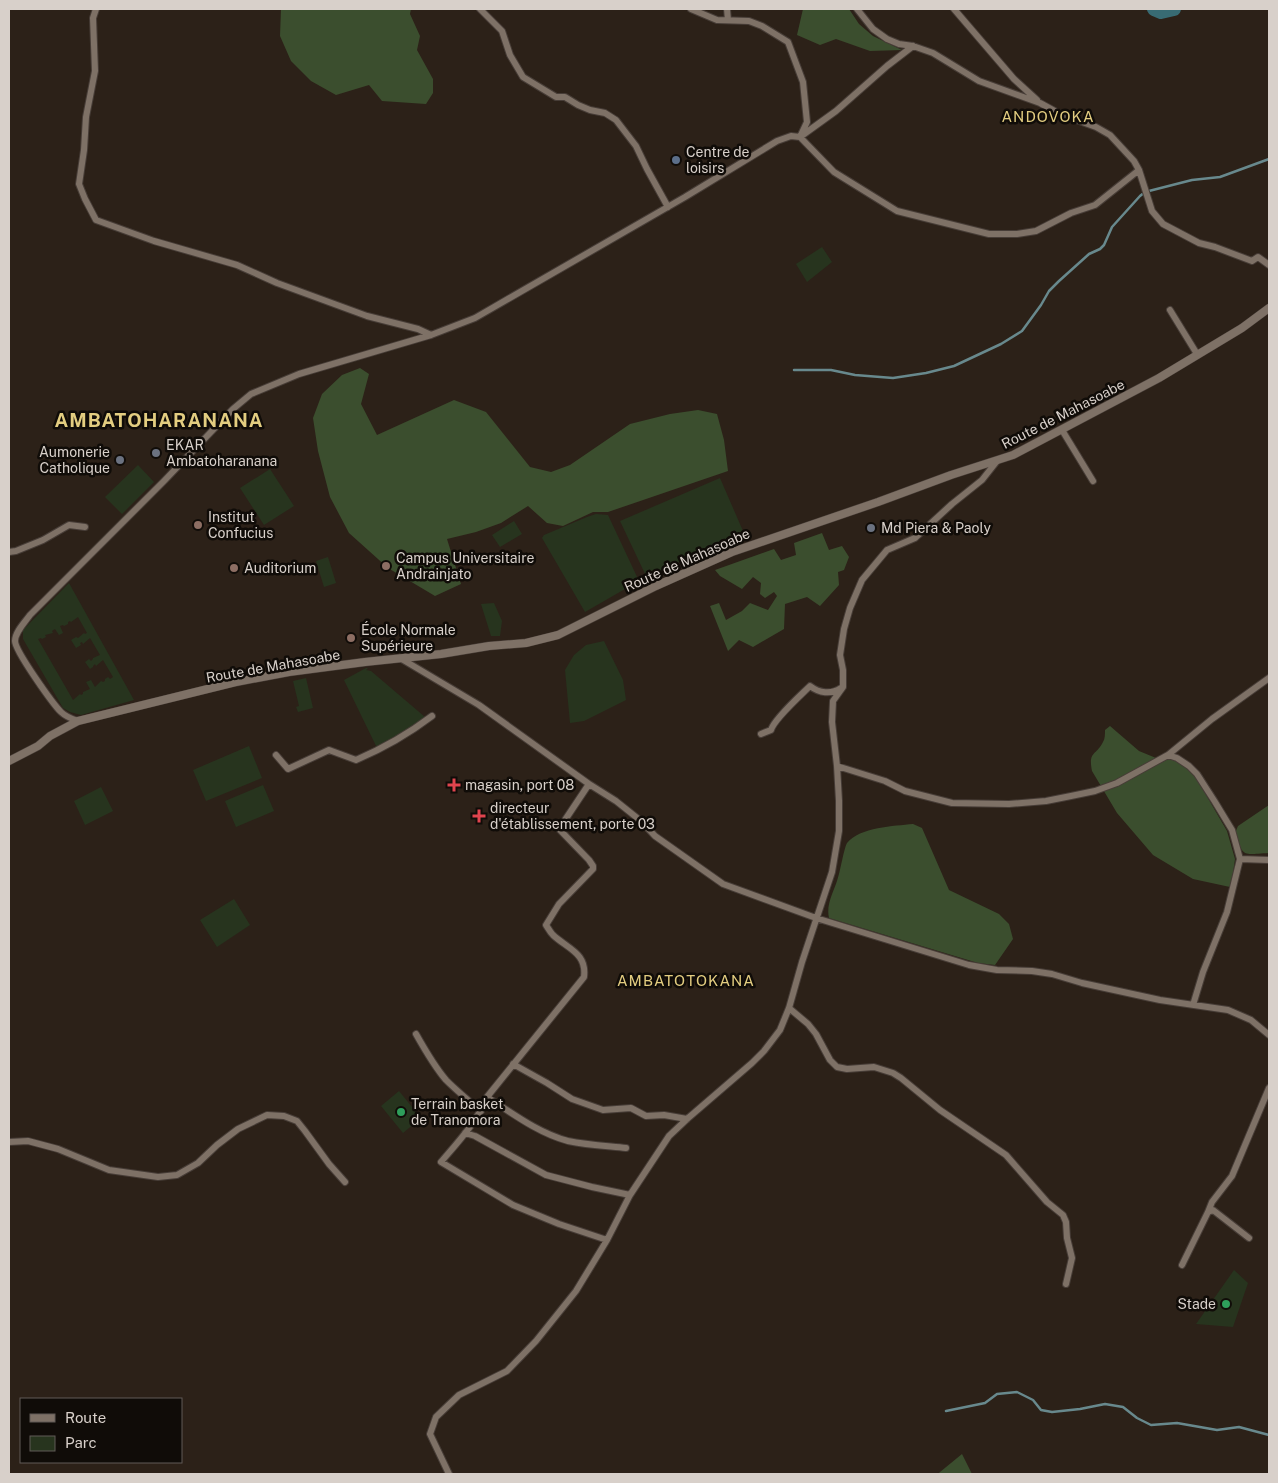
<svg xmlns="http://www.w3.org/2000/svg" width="1278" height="1483" viewBox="0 0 1278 1483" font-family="'Public Sans',sans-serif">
  <rect width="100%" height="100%" fill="#2c2118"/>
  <path fill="#27341e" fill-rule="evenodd" d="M822 247 832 262 807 282 796 264Z
    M138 465 154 482 122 514 105 497Z
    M270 469 294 506 264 525 240 488Z
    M720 478 743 531 647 578 620 521Z
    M596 514 608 515 639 581 585 612 542 538 544 535 587 517Z
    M514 521 522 534 500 547 492 535Z
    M328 557 336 583 324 587 316 561Z
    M69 583 134 700 81 715 70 712 63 708 23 639V630ZM78 617 87 633 85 634 84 633 78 638 76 637 71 640 76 648 81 645 80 643 82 642 83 644 90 638 100 655 93 658V659L91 661 89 659 85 662 90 669 93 667V666L95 664 96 666 103 660 113 677 110 679 108 677 105 679V681L103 682 101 681 95 687 91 680 86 682 90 689 83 692V694L81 695 80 694 73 700 38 639 41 638 42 639 46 637 45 635 53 633 52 631 55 629 59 635 63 633 60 626 63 625 64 626 68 624V622L70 621 71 622Z
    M494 603 502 621 500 636H491L481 604Z
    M604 641 623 680 626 700 584 721 570 723 565 670 574 655 586 645Z
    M366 668H368L366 670 371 671 425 717 396 738 377 748 344 680Z
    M306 678 313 708 298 712 296 707 299 706 293 681Z
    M249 746 262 778 206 801 193 770Z
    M263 785 274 811 236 827 225 801Z
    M101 787 113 811 85 825 74 801Z
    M234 899 250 925 217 947 200 920Z
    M399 1091 421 1118 403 1133 381 1106Z
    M1234 1270 1248 1283 1233 1327 1196 1324Z"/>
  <path fill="#3b4e2e" d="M281 9H411L410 14 420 36 417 50 433 79V93L426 104 382 101 369 85 336 95 311 81 291 61 280 36Z
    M803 9H849L859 24 873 36 902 50 870 51 836 39 820 45 797 35Z
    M360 368 369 374 361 404 377 435 454 400 486 412 530 467 551 472 570 465 630 424 670 414 698 410 717 414 724 440 728 471 608 512H593L563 526 547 523 528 506 501 523 476 532 447 539 461 584 435 596 388 568 349 533 330 497 318 451 313 418 322 394 342 375Z
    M822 533 829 550 842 546 849 557 844 570 838 572 839 585 820 606 807 597 785 604 784 629 753 647 739 640 728 651 710 606 719 603 726 620 742 611 750 603 768 610 777 596 774 592 765 598 760 594 761 583 753 577 742 589 720 576 715 570 774 549 781 560 796 555 794 543Z
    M1110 726 1139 751 1156 758 1163 756 1177 759 1191 769 1227 831 1235 859 1233 873 1230 887 1193 879 1153 855 1117 813 1092 771C1088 751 1096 756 1103 742 1105 739 1105 734 1105 730Z
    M1269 805V853C1243 854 1244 859 1235 833L1238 826Z
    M913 824 922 828 949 890 999 914 1009 924 1013 939 995 965 978 963 829 918C826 905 833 893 837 881 840 873 844 848 847 843 860 827 894 826 913 824Z
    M962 1454 972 1474H938L940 1472Z"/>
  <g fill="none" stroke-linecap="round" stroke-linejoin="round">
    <path stroke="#68898d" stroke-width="2.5" d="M794 370H831L855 375 893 378 926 373 954 366 1001 344 1022 331 1041 305 1049 291 1059 281 1089 254 1100 249 1104 245 1112 227 1140 196 1145 192 1192 180 1220 177 1269 159
      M946 1411 985 1403 997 1394 1017 1392 1033 1400 1041 1410 1052 1412 1080 1409 1105 1404 1123 1407 1137 1418 1151 1425 1177 1423 1217 1430 1239 1427 1269 1435"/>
    <path stroke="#386b73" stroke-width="14" d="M1154 9 1161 12 1174 9"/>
    <g stroke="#473d37" stroke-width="8">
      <path id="minor" d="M96 9 93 18 95 71 86 117 84 150 79 184 85 199 96 220 154 241 237 265 277 283 367 316 418 329 431 335
        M480 9 502 31 510 55 523 77 556 97H565L578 105 590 110 605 113 616 120 636 146 647 169 668 207
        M691 9 717 20 749 21 762 26 788 42 803 82 807 122 800 137 834 172 897 211 989 234H1017L1036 231 1071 213 1095 205 1139 170
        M727 9 728 20
        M857 9 873 29 887 39 899 44 913 46 933 53 979 81 1040 103 1060 114 1096 127 1110 135 1134 161 1139 170 1152 211 1163 224 1199 243 1215 247 1252 261 1258 257 1269 265
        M954 9 1014 79 1037 100
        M1170 310 1197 354
        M1062 430 1093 481
        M9 552 16 551 43 540 69 525 85 527
        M400 658 479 705 589 784 616 801 641 821 655 836 723 884 816 918 969 965 997 970 1032 971 1052 974 1082 983 1160 1000 1228 1010 1251 1020 1269 1035
        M78 721C72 719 66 717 61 712 53 704 15 651 15 641 15 632 25 622 30 615L164 481 233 409 251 394 299 374 431 335 475 318 685 197 777 141 791 136 800 137 836 111 887 66 913 46
        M761 734 771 730C774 719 801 695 810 686 819 693 831 695 841 688
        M276 755 288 769 329 750 356 760C384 748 407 735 432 716
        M1168 755 1177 758 1189 766 1197 774 1215 802 1232 830 1240 859 1227 912 1203 972 1193 1005
        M837 766 885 781 905 791 952 803 1009 804 1046 801 1071 796 1095 791 1117 783 1168 755 1212 719 1269 678
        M589 784 559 829 589 860 593 866V869L559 904 546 925C548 928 550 932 553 935 568 949 587 953 584 977L487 1097C477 1122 458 1142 441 1162L513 1205 559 1224 607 1240
        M1240 859 1269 860
        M789 1008 808 1024 816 1034 830 1060 837 1067 847 1069 874 1067 893 1073 901 1078 940 1110 1006 1155 1047 1202 1063 1215 1066 1222 1067 1238 1072 1258 1066 1284
        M416 1034C425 1050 434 1066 446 1080 457 1091 469 1101 481 1111
        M513 1064 547 1083 572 1099 603 1110 631 1108 646 1116 664 1115 687 1119
        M487 1097C512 1113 538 1133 568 1141 587 1145 607 1146 626 1148
        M465 1133 475 1136 546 1175 592 1187 630 1195
        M9 1142 28 1141 58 1149 109 1170 158 1177 177 1175 198 1163 217 1145 238 1129 267 1115 284 1116 297 1121 305 1131 329 1164 345 1182
        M1249 1238 1213 1210 1208 1212 1212 1202 1232 1176 1269 1088
        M1182 1265 1208 1212
        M449 1474 430 1434 436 1417 459 1395 507 1371 536 1341 576 1291 607 1240 630 1195 669 1136 687 1119 752 1063 764 1051 780 1030 789 1008 802 962 832 872 839 831V801L837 766 832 722 833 701 843 687V670L840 655 844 629 850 608 862 580 887 550 915 538 952 504 982 480 997 461"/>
    </g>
    <g stroke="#473d37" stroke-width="9">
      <path id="tertiary" d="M9 761 38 746 50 736 78 721 236 682 289 672 365 662 441 654 489 646 526 643 558 635 656 586 732 552 878 502 951 475 1013 455 1159 378 1242 328 1269 308"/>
    </g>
    <use href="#minor" stroke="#7e7166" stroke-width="6"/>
    <use href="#tertiary" stroke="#7e7166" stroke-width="8"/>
  </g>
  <circle fill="#5c6f8a" stroke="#100c08" stroke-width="2" cx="676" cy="160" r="5"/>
  <g fill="#6b7280" stroke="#100c08" stroke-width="2">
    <circle cx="156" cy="453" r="5"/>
    <circle cx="120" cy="460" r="5"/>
    <circle cx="871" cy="528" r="5"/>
  </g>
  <g fill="#8d6e63" stroke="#100c08" stroke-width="2">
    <circle cx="198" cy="525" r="5"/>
    <circle cx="386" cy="566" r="5"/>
    <circle cx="234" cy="568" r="5"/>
    <circle cx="351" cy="638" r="5"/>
  </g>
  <g fill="#e0444e" stroke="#100c08" stroke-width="2">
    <path d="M451.5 777.5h5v5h5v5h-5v5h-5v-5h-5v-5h5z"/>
    <path d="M476.5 808.5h5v5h5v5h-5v5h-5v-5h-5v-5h5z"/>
  </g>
  <g fill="#2e9e5b" stroke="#100c08" stroke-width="2">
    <circle cx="401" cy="1112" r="5"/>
    <circle cx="1226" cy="1304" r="5"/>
  </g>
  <g text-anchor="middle" stroke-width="5" stroke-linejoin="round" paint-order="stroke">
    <g font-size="14" fill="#d8d0ca" stroke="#100c08" text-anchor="start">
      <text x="686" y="157">Centre de<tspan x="686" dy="16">loisirs</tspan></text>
      <text x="166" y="450">EKAR<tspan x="166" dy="16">Ambatoharanana</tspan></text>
      <text x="110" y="457" text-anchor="end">Aumonerie<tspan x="110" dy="16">Catholique</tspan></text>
      <text x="208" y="522">Institut<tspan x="208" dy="16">Confucius</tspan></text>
      <text x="881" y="533">Md Piera &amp; Paoly</text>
      <text x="396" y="563">Campus Universitaire<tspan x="396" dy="16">Andrainjato</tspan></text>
      <text x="244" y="573">Auditorium</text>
      <text x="361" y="635">École Normale<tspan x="361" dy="16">Supérieure</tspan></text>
      <text x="465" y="790">magasin, port 08</text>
      <text x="490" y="813">directeur<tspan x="490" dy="16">d'établissement, porte 03</tspan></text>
      <text x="411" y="1109">Terrain basket<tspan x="411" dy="16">de Tranomora</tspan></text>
      <text x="1216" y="1309" text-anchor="end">Stade</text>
    </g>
    <g font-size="14" fill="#d8d0ca" stroke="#100c08">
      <text transform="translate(1063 414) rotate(-27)" y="5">Route de Mahasoabe</text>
      <text transform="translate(687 560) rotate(-24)" y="5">Route de Mahasoabe</text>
      <text transform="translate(273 666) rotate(-10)" y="5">Route de Mahasoabe</text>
    </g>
    <g font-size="15" letter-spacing="1" fill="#e3cd80" stroke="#100c08">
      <text x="1048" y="122">ANDOVOKA</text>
      <text x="686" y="986">AMBATOTOKANA</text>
    </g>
    <g font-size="19" font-weight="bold" letter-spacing="1" fill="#e3cd80" stroke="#100c08">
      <text x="159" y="427">AMBATOHARANANA</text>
    </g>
  </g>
  <rect width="1278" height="1483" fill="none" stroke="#d8d0ca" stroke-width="20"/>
  <rect x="20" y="1398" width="162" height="65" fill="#100c08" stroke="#605a56"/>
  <rect x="30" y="1414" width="25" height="8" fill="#7e7166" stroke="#605a56"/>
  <text x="65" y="1423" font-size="15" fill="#d8d0ca">Route</text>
  <rect x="30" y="1436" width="25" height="15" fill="#27341e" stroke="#605a56"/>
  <text x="65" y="1448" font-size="15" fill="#d8d0ca">Parc</text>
</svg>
